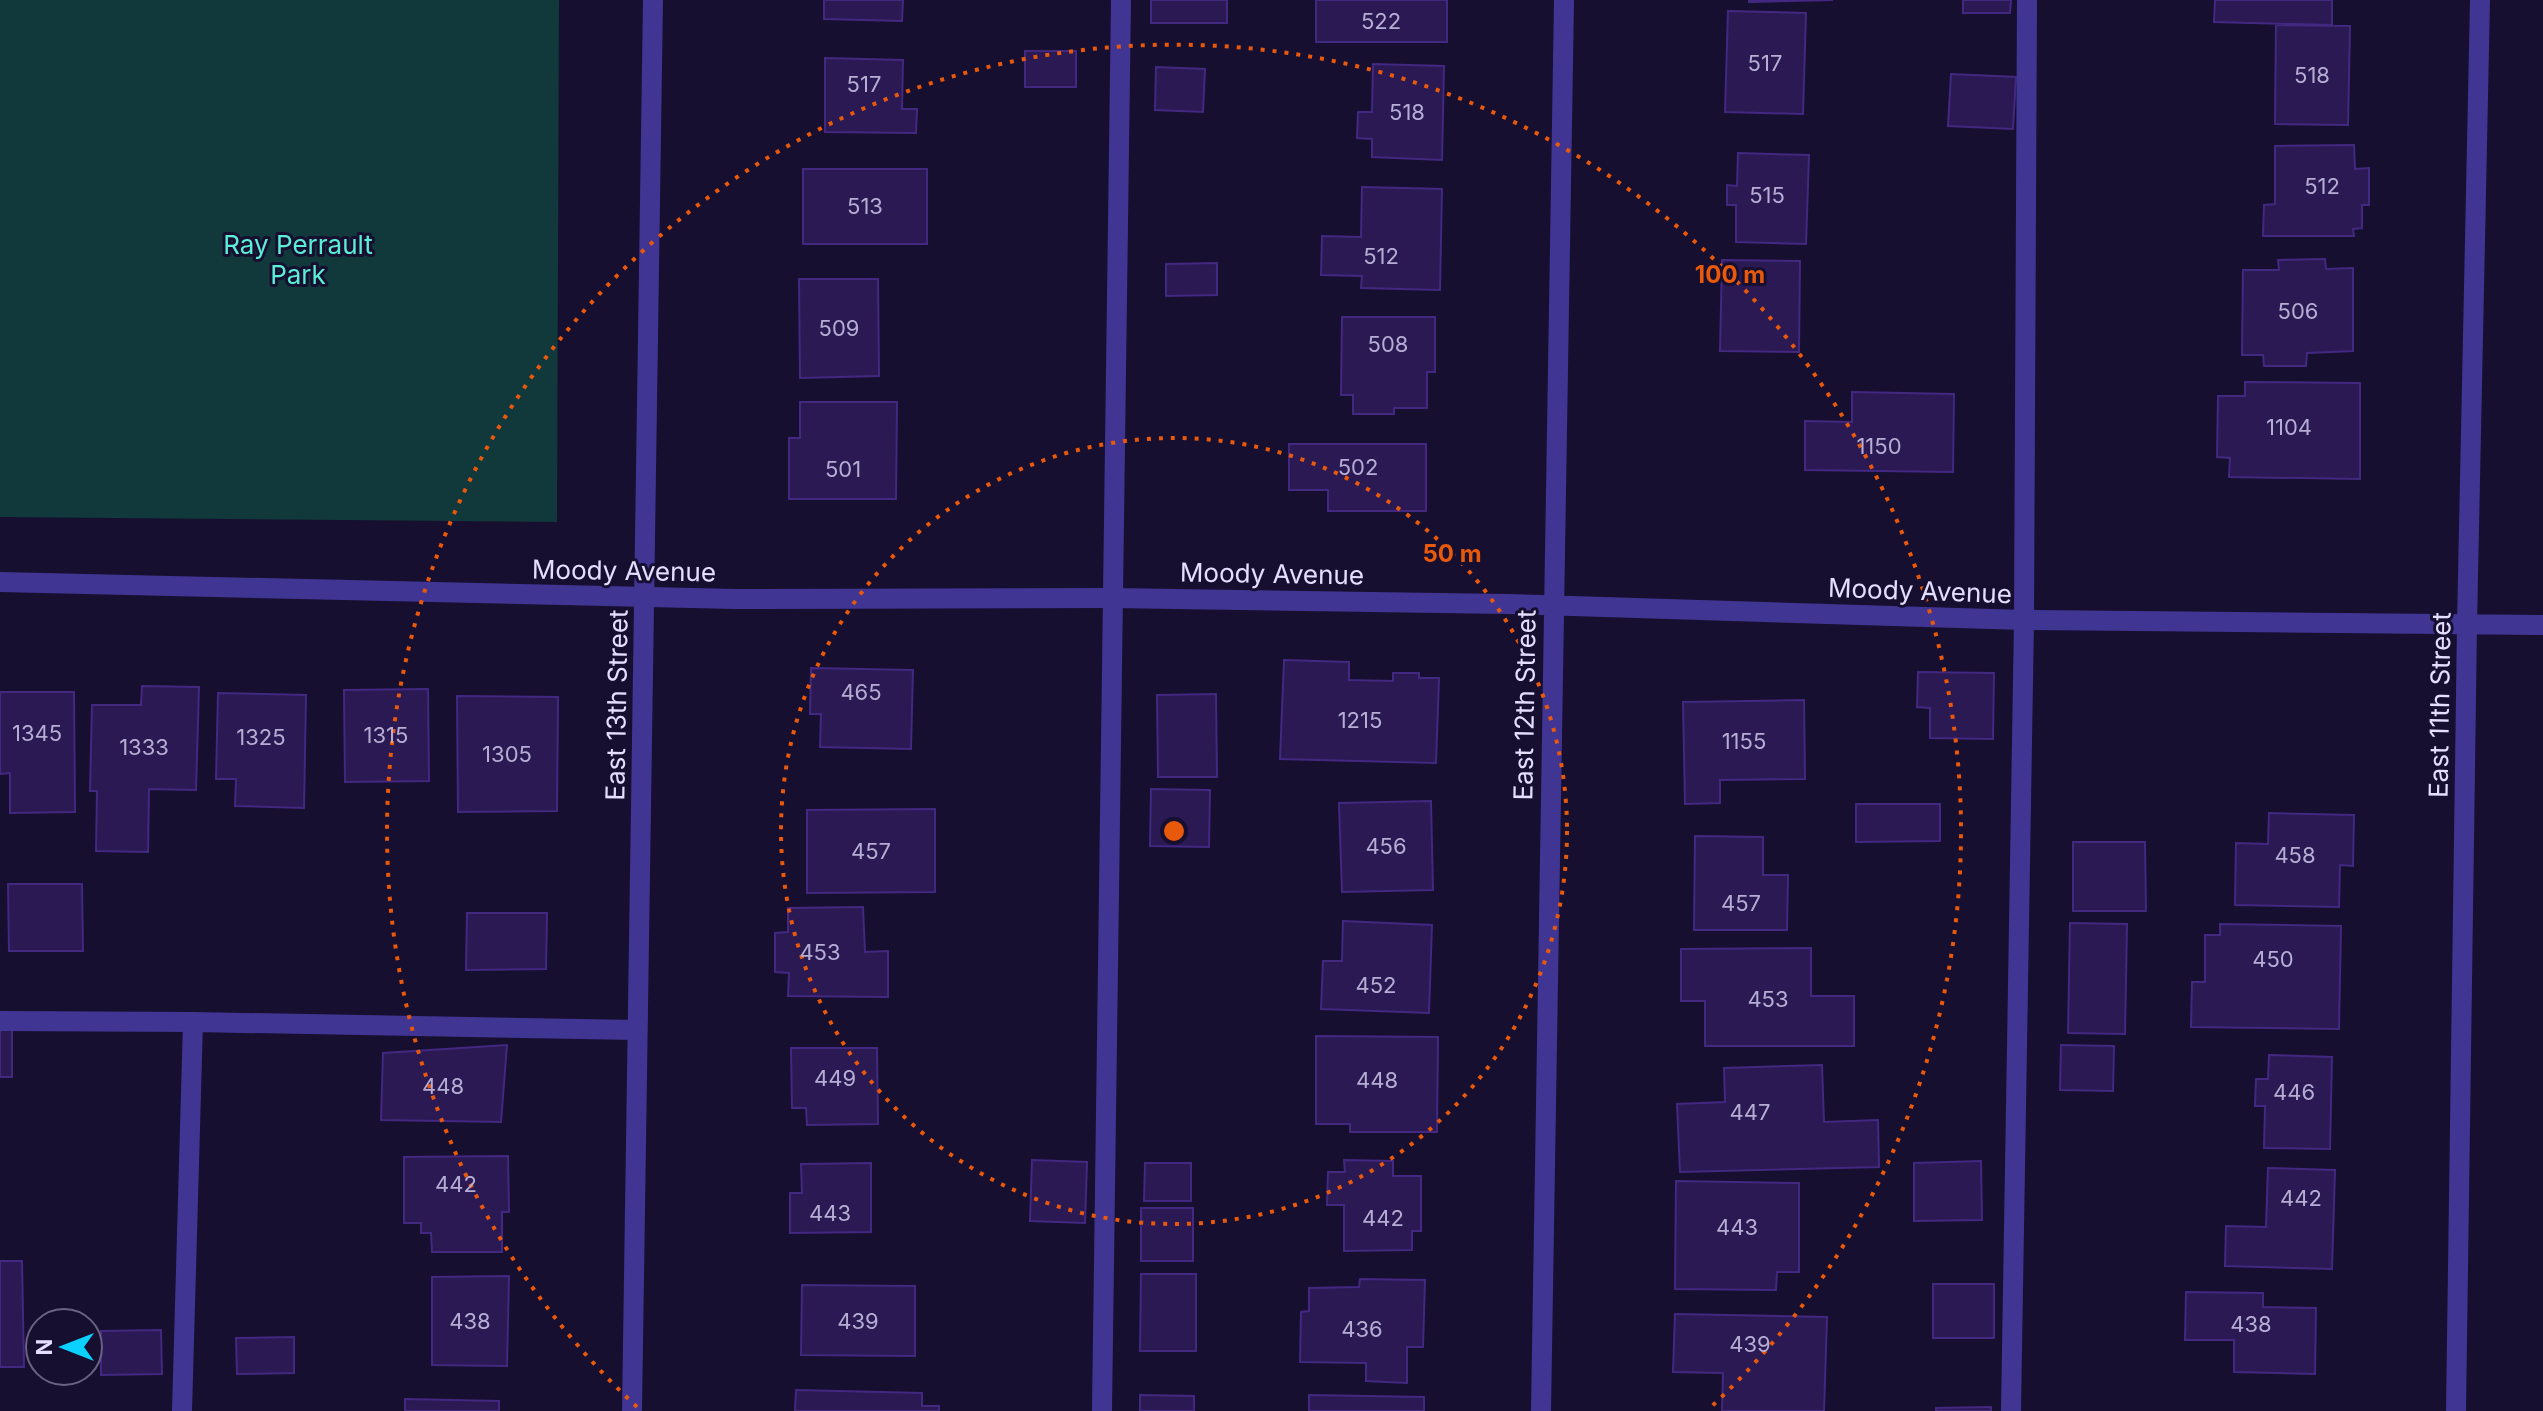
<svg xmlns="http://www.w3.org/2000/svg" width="2543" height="1411" viewBox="0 0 2543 1411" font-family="Inter,sans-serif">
  <rect width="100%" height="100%" fill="#170f30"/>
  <path fill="#11383a" d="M0 0H559L557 522 0 517Z"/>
  <path fill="#2a1953" stroke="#422881" stroke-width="2" d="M824 0H903L902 21 824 19Z
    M1151 0H1227V23H1151Z
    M1316 0H1447V42H1316Z
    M1749 0H1833L1749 2Z
    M1963 0H2011L2010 13H1963Z
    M2215 0H2332V25L2214 22Z
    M1728 11 1806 13 1803 114 1725 112Z
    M2276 25 2350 26 2348 125 2275 124Z
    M1025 51H1076V87H1025Z
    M825 58 903 60 902 109H917L916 133 825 132Z
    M1373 64 1444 66 1442 160 1372 157V139L1357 138 1358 112H1372Z
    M1156 67 1205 69 1203 112 1155 110Z
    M1951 74 2016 77 2013 129 1948 126Z
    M2354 145 2355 169 2369 168V205H2362V228L2353 229 2354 236H2263L2264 205 2275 204V146Z
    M1738 153 1809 155 1806 244 1736 242V205H1727V185L1737 186Z
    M803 169H927V244H803Z
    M1362 187 1442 189 1440 290 1361 288 1362 276 1321 275 1322 236 1361 237Z
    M2325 259 2326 269 2353 268V351L2307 353 2306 366H2264L2263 355H2242L2243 270H2279L2278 260Z
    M1722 260 1800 261 1799 352 1720 351Z
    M1217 263V295L1166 296V264Z
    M799 279H878L879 376 800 378Z
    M1342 317H1435V372H1427V408H1394V414H1353V395H1341Z
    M2245 382 2360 383V479L2229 477 2230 458 2217 457 2218 396H2245Z
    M1852 392 1954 394 1953 472 1805 470V421L1852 422Z
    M800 402H897L896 499H789V438H800Z
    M1289 444H1426V511H1328V490H1289Z
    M1284 660 1349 662V680L1393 681V673H1419V678H1439L1436 763 1280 759Z
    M811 668 913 670 911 749 820 747 821 714H810Z
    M1918 672 1994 673 1993 739 1930 738V708L1917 707Z
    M142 686 199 687 196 790 149 789 148 852 96 851 97 791H90L92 705H141Z
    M428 689 429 781 345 782 344 690Z
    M0 692H74L75 812 10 813V773L0 774Z
    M218 693 306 695 304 808 235 806 236 779H216Z
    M1216 694 1217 777H1158L1157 695Z
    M457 696 558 697 557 811 458 812Z
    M1804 700 1805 779 1720 780V803L1685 804 1683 702Z
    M1151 789 1210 790 1209 847 1150 846Z
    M1431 801 1433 890 1342 892 1339 803Z
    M1856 804H1940V841L1856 842Z
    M935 809V892L807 893V810Z
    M2269 813 2354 815 2353 866 2340 865 2339 907 2235 905 2236 843 2268 844Z
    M1695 836 1763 837V875H1788L1787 930H1694Z
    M2073 842H2145L2146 911H2073Z
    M8 884H82L83 951H9Z
    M863 907 865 952 888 951V997L788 996 789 973 775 972V933L788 932V908Z
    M467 913H547L546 969 466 970Z
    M1343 921 1432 925 1429 1013 1321 1009 1323 961H1342Z
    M2070 923 2127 924 2125 1034 2068 1033Z
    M2220 924 2341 926 2339 1029 2191 1027 2192 982H2205V935H2220Z
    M1811 948V996H1854V1046H1705V1001H1681V949Z
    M0 1021H12V1077H0Z
    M1316 1036 1438 1037 1437 1132H1350V1124H1316Z
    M507 1045 501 1122 381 1120 383 1053Z
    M2061 1045 2114 1046 2113 1091 2060 1090Z
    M791 1048H877L878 1124 807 1125 806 1108H792Z
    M2269 1055 2332 1057 2330 1149 2264 1148 2265 1106H2255L2256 1079H2268Z
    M1822 1065 1824 1122 1878 1120 1879 1167 1680 1172 1677 1104 1725 1102 1724 1068Z
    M508 1156 509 1212H502V1252H432L431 1233H421V1223H404V1157Z
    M1032 1160 1087 1162 1085 1223 1030 1221Z
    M1344 1160 1393 1161V1176H1421V1231H1412V1250L1344 1251V1205H1327L1328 1172H1345Z
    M1981 1161 1982 1220 1914 1221V1163Z
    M871 1163V1232L790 1233V1193H802L801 1164Z
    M1145 1163H1191V1201H1144Z
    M2268 1168 2335 1170 2332 1269 2225 1266 2226 1226 2266 1227Z
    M1676 1181 1799 1183V1272H1777L1776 1290 1675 1289Z
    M1141 1208H1193V1261H1141Z
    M0 1261H22L24 1367H0Z
    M1141 1274H1196V1351H1140Z
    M509 1276 507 1366 432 1365V1277Z
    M1360 1279 1425 1280 1423 1347H1407V1383L1366 1381V1363L1300 1362 1301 1312 1309 1311V1288L1359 1287Z
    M1933 1284H1994V1338H1933Z
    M802 1285 915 1286V1356L801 1355Z
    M2186 1292 2263 1293V1307L2316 1308 2315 1374 2234 1372V1340H2185Z
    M1675 1314 1827 1317 1824 1411H1722L1723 1373 1673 1372Z
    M161 1330 162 1374 101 1375V1331Z
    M294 1337V1373L237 1374 236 1338Z
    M796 1390 922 1393V1406H939V1411H795Z
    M1140 1395 1194 1396V1411H1140Z
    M1309 1395 1424 1397V1411H1309Z
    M405 1399 499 1401V1411H405Z
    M1991 1407V1411H1936V1408Z"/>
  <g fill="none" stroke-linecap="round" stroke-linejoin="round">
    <path stroke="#413594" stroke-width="20" d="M0 1021 193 1022
      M182 1411 193 1022 637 1030
      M1102 1411 1121 0
      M2011 1411 2024 620 2027 0"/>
    <path stroke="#413594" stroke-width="20" d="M0 582 735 599 1112 598 1507 604 2024 620 2543 625
      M1541 1411 1564 0
      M2456 1411 2467 624 2480 0"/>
    <path stroke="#413594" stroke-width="20" d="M632 1411 653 0"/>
  </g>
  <g fill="none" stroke="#e8590c" stroke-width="4" stroke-dasharray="4 8">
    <circle cx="1174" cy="831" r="393"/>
    <path d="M637 1407A787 787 0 1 1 1711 1407"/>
  </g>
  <g text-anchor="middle" stroke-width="6" stroke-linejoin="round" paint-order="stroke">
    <g font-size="22" fill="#b6add4">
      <text x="1381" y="29">522</text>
      <text x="1765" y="71">517</text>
      <text x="2312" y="83">518</text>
      <text x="864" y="92">517</text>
      <text x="1407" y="120">518</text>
      <text x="2322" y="194">512</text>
      <text x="1767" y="203">515</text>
      <text x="865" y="214">513</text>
      <text x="1381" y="264">512</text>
      <text x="2298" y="319">506</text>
      <text x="839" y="336">509</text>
      <text x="1388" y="352">508</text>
      <text x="2289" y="435">1104</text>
      <text x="1879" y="454">1150</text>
      <text x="1358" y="475">502</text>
      <text x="843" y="477">501</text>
      <text x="861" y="700">465</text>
      <text x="1360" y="728">1215</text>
      <text x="37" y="741">1345</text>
      <text x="386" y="743">1315</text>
      <text x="261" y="745">1325</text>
      <text x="1744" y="749">1155</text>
      <text x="144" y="755">1333</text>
      <text x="507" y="762">1305</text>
      <text x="1386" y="854">456</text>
      <text x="871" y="859">457</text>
      <text x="2295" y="863">458</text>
      <text x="1741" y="911">457</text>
      <text x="820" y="960">453</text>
      <text x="2273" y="967">450</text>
      <text x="1376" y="993">452</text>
      <text x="1768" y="1007">453</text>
      <text x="835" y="1086">449</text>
      <text x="1377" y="1088">448</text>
      <text x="443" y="1094">448</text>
      <text x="2294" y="1100">446</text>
      <text x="1750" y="1120">447</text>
      <text x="456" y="1192">442</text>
      <text x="2301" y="1206">442</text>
      <text x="830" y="1221">443</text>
      <text x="1383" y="1226">442</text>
      <text x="1737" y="1235">443</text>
      <text x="470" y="1329">438</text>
      <text x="858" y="1329">439</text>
      <text x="2251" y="1332">438</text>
      <text x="1362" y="1337">436</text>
      <text x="1750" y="1352">439</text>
    </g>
    <g font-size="26" fill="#5beed6" stroke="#170f30">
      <text x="298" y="254">Ray Perrault<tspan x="298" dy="30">Park</tspan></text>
    </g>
    <g font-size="26" fill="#e4deff" stroke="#170f30">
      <text transform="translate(624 571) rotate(1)" y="9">Moody Avenue</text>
      <text transform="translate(1272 574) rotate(1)" y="9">Moody Avenue</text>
      <text transform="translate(1920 591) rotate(2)" y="9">Moody Avenue</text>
      <text transform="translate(617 705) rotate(-89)" y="9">East 13th Street</text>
      <text transform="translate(1525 705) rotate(-89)" y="9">East 12th Street</text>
      <text transform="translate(2440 705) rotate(-89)" y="9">East 11th Street</text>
    </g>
  </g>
  <circle cx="1174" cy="831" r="12" fill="#e8590c" stroke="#170f30" stroke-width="4"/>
  <g font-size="24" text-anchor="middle" font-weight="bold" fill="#e8590c" stroke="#170f30" stroke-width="6" stroke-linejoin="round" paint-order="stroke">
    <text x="1730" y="283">100 m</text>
    <text x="1452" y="562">50 m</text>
  </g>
  <g transform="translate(64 1347) rotate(270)"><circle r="38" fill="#170f30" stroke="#696283" stroke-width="2"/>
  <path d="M0-6L14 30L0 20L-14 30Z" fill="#0ad1ff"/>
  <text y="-12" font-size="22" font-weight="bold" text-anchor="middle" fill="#e4deff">N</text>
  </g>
</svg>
